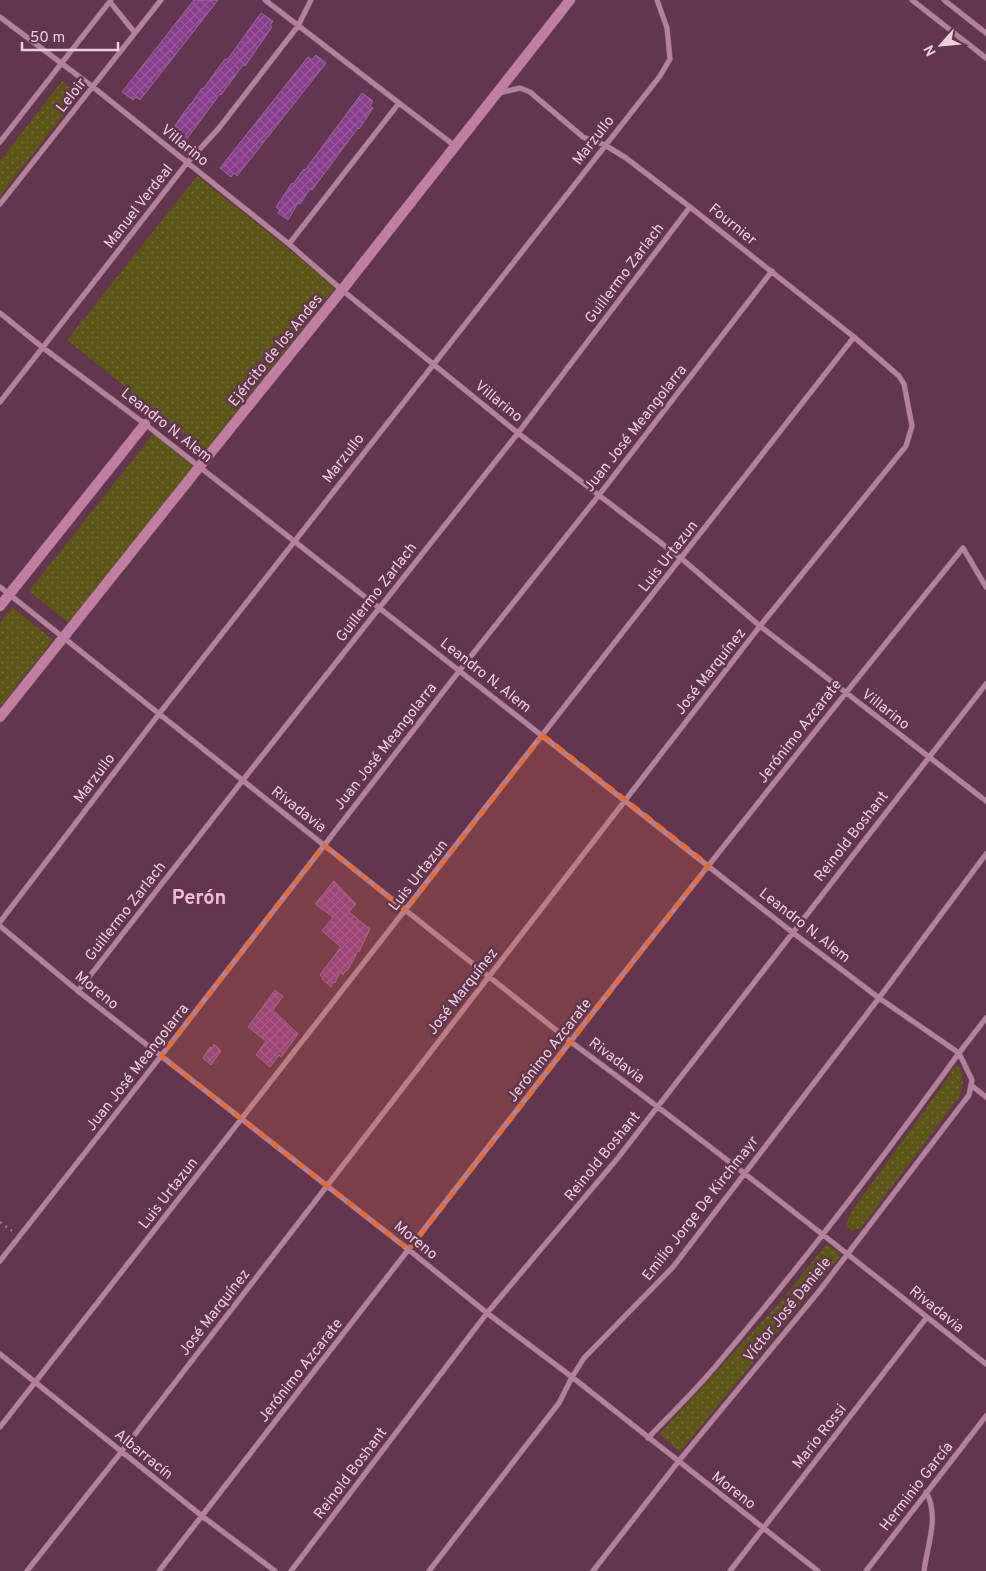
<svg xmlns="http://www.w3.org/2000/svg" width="986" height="1571" viewBox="0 0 986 1571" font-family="Overpass,sans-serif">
  <defs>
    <pattern id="grass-dots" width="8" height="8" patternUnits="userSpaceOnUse" patternTransform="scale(1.25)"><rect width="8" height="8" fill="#595616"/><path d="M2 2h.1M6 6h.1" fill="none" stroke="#716d37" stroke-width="1.8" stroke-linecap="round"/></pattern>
    <pattern id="building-cross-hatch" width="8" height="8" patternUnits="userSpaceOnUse" patternTransform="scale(1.25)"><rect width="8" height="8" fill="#893c8b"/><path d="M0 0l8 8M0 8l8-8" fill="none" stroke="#9a579b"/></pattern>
  </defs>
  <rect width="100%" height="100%" fill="#61364e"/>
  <path fill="url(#grass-dots)" d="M62 81 79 95 0 196V161Z
    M197 176 336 287 205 451 67 340Z
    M153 434 194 466 70 624 29 591Z
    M12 607 53 640 0 707V623Z
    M954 1066 960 1067 963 1082 960 1096 861 1228 851 1231 846 1224 851 1212 948 1078Z
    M826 1244 842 1254 680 1452 659 1434 782 1300Z"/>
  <path fill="url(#building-cross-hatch)" stroke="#916c91" d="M194 0H218L140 100 136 97 133 100 122 92Z
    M261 13 273 21 270 26 272 27 245 66 243 65 221 95 220 94 186 140 177 134 179 130 174 127 190 104H191L202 88 203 89 225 59 227 60Z
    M316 55 326 63 237 176 234 173 231 177 220 168 308 57 312 60Z
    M362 93 373 101 370 106 373 108 359 129 358 128 312 190 310 189 300 204 298 203 288 220 278 213 280 210 276 207 292 183 293 184 304 169 305 170Z
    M334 881 356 904 349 912 370 929 359 952 358 951 347 971 346 970 343 975 340 972 335 983 333 982 331 987 322 979 323 978 320 975 341 947 322 931 333 917 315 904Z
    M275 990 283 996 273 1010 298 1034 281 1057 279 1055 270 1067 256 1055 266 1041 248 1027Z
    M214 1044 221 1051 211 1065 203 1058 210 1047 212 1048Z"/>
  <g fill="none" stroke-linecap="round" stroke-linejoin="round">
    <g stroke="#7a5569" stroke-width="6">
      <path id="street" d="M265 0 455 146
        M912 0 986 58
        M944 0 986 33
        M110 2 135 33
        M0 17 93 87 289 244 342 290 518 433 682 559 760 626 986 801
        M0 142 111 0
        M0 204 161 0
        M289 244 399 103
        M0 313 42 347 145 424 792 932 879 998 959 1053C883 1158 804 1262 720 1361 698 1388 672 1413 648 1438
        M0 402 187 163 219 128 298 26 311 0
        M0 587 571 1042C712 1146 849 1255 986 1364
        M0 922 159 714 660 76 670 59 667 28 657 0
        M0 926 78 991 409 1250 487 1313 572 1377 818 1571
        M78 991 243 780 518 433 690 207
        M971 1085 986 1097
        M0 1261 161 1056 460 670 599 495 772 271
        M0 1354 202 1516 275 1571
        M0 1427 854 337
        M27 1571 122 1451 760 626 906 446 912 426 904 384 899 376 854 337 690 207 626 158 605 145 583 137 530 92 520 88 499 93
        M159 1571C425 1229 689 884 963 548L986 587
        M291 1571 487 1313 617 1159 986 684
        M429 1571 559 1403 572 1377 584 1358 673 1267 879 998 986 854
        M593 1571 678 1462 820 1290 969 1095 972 1080 959 1053 986 1018
        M730 1571 927 1317
        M866 1571 986 1416
        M924 1571C927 1546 940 1516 926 1492"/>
    </g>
    <g stroke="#7a5569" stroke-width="11">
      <path id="secondary" d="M0 606 145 424
        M0 717 200 466 342 290 570 0"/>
    </g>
    <path stroke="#967185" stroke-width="2.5" stroke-dasharray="2.5 4" stroke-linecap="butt" d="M0 1222 12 1231"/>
    <use href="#street" stroke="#b3819b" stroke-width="5"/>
    <use href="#secondary" stroke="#c27da2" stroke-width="10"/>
  </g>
  <path fill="#e86b2b" fill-opacity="0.2" stroke="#e86b2b" stroke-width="4" stroke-dasharray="10 6" stroke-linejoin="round" d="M543 735 709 865 409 1250 161 1056 324 845 406 910Z"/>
  <g text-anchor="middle" stroke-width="5" stroke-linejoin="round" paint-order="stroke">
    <g font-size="15" fill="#ebcfdd" stroke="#61364e">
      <text transform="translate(71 95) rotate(-52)" y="5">Leloir</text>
      <text transform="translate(593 140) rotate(-52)" y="5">Marzullo</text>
      <text transform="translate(185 145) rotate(39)" y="5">Villarino</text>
      <text transform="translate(138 206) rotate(-52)" y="5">Manuel Verdeal</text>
      <text transform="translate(733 224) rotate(39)" y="5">Fournier</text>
      <text transform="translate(624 273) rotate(-53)" y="5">Guillermo Zarlach</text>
      <text transform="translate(275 350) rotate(-51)" y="5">Ejército de los Andes</text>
      <text transform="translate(499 401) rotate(39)" y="5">Villarino</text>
      <text transform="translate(167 425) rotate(38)" y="5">Leandro N. Alem</text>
      <text transform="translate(635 428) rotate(-52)" y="5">Juan José Meangolarra</text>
      <text transform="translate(343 458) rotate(-52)" y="5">Marzullo</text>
      <text transform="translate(668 556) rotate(-52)" y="5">Luis Urtazun</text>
      <text transform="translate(376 592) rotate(-52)" y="5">Guillermo Zarlach</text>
      <text transform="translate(710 671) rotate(-52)" y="5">José Marquínez</text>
      <text transform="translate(486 675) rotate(38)" y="5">Leandro N. Alem</text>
      <text transform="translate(886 709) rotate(38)" y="5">Villarino</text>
      <text transform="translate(799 731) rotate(-52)" y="5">Jerónimo Azcarate</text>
      <text transform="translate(385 746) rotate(-52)" y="5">Juan José Meangolarra</text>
      <text transform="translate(94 778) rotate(-53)" y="5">Marzullo</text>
      <text transform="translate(299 809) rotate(38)" y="5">Rivadavia</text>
      <text transform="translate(851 836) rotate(-52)" y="5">Reinold Boshant</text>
      <text transform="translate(418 875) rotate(-52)" y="5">Luis Urtazun</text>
      <text transform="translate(125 911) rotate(-52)" y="5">Guillermo Zarlach</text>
      <text transform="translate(805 925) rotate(38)" y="5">Leandro N. Alem</text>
      <text transform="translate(97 990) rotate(39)" y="5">Moreno</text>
      <text transform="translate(462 991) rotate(-52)" y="5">José Marquínez</text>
      <text transform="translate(549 1050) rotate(-52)" y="5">Jerónimo Azcarate</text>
      <text transform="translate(617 1060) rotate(37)" y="5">Rivadavia</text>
      <text transform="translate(137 1067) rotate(-52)" y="5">Juan José Meangolarra</text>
      <text transform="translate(602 1156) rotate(-51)" y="5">Reinold Boshant</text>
      <text transform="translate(168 1193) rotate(-52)" y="5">Luis Urtazun</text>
      <text transform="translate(700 1208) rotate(-52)" y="5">Emilio Jorge De Kirchmayr</text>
      <text transform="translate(416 1240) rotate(39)" y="5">Moreno</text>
      <text transform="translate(787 1309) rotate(-51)" y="5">Víctor José Daniele</text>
      <text transform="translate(937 1309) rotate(39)" y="5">Rivadavia</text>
      <text transform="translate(214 1312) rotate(-52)" y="5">José Marquínez</text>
      <text transform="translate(300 1370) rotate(-52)" y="5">Jerónimo Azcarate</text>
      <text transform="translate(819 1436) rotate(-52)" y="5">Mario Rossi</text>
      <text transform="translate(144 1454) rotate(39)" y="5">Albarracín</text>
      <text transform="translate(350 1473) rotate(-53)" y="5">Reinold Boshant</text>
      <text transform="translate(916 1486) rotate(-52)" y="5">Herminio García</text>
      <text transform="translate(734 1490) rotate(38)" y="5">Moreno</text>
    </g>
    <g font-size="20" font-weight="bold" fill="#f1bbd7" stroke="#61364e">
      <text x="199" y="904">Perón</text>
    </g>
  </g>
  <g transform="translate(941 45) rotate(243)" stroke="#61364e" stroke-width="4" paint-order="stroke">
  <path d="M0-4L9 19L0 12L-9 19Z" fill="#ebcfdd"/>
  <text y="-8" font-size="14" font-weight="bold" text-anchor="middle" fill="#ebcfdd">N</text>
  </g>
  <path d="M22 42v8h96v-8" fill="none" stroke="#ebcfdd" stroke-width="2.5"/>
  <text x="30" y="42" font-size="15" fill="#ebcfdd" stroke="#61364e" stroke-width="4" paint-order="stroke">50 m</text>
</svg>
